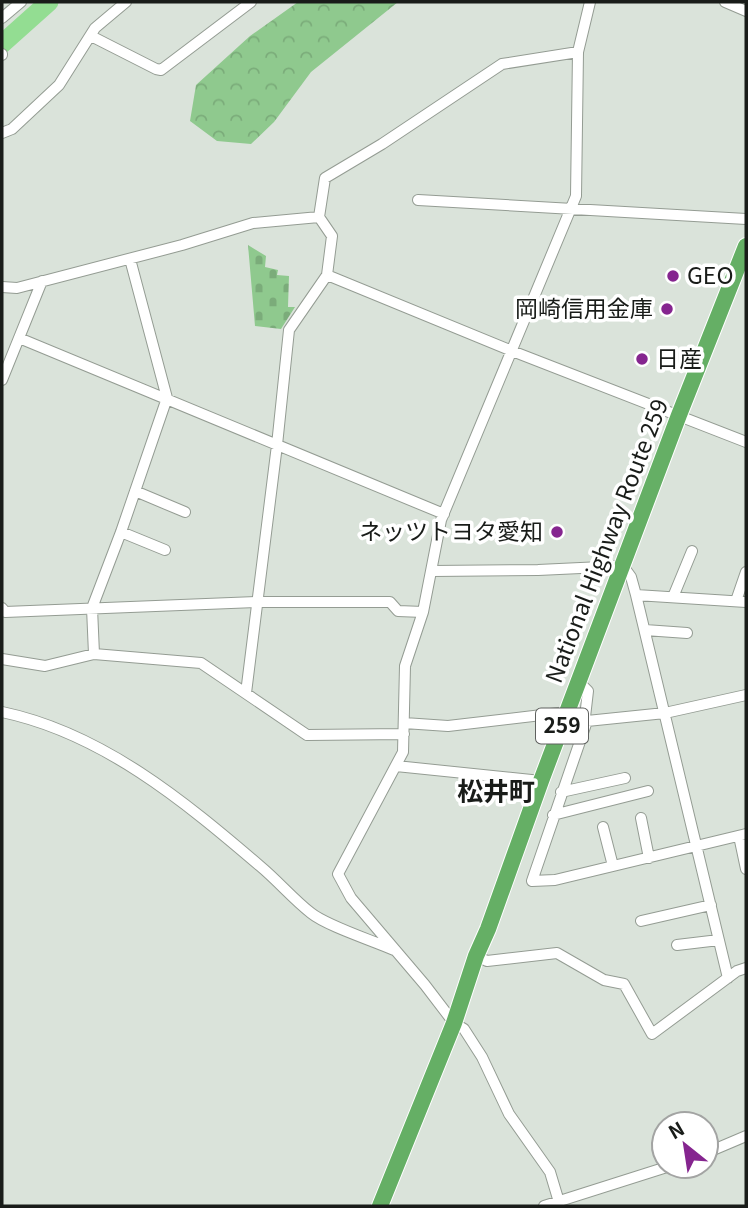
<svg xmlns="http://www.w3.org/2000/svg" width="748" height="1208" viewBox="0 0 748 1208" font-family="Georgia,'Noto Sans JP',serif">
  <defs>
    <pattern id="forest-crowns" width="20" height="18" patternUnits="userSpaceOnUse" patternTransform="scale(1.75)"><rect width="20" height="18" fill="#8fc98e"/><path d="M2 6a3 3 0 1 1 6 0M12 15a3 3 0 1 1 6 0" fill="none" stroke="#7bac7a"/></pattern>
    <pattern id="cemetery-stones" width="16" height="16" patternUnits="userSpaceOnUse" patternTransform="scale(1.75)"><rect width="16" height="16" fill="#8fc98e"/><path d="M2 7V4a2 2 0 0 1 4 0v3zM10 15v-3a2 2 0 0 1 4 0v3z" fill="#7bac7a"/></pattern>
  </defs>
  <rect width="100%" height="100%" fill="#dae3da"/>
  <path fill="url(#forest-crowns)" d="M298 2H398L311 72 274 122 251 144 217 141 190 121 196 85 250 36Z"/>
  <path fill="url(#cemetery-stones)" d="M248 245 266 256 265 267 278 270 277 275 289 276 288 307H295L281 329 255 326Z"/>
  <g fill="none" stroke-linecap="round" stroke-linejoin="round">
    <path stroke="#93dd92" stroke-width="19" d="M2 44 49 2"/>
    <g stroke="#949c93" stroke-width="12">
      <path id="minor" d="M725 2 746 11
        M2 18 21 2
        M91 36 156 69 161 70 251 2
        M2 54V55
        M2 133 12 129 59 85 95 28 126 2
        M418 200 746 219
        M327 275 512 351 746 442
        M2 287 17 288 182 245 253 223 319 217 325 178 382 144 502 64 578 52
        M19 338 444 514
        M2 380 42 281
        M135 491 185 512
        M121 532 165 550
        M432 571 538 570 623 566 631 577 636 595 728 978
        M636 595 746 602
        M673 597 692 551
        M736 601 746 572
        M2 608 5 612 257 602H390L398 611 423 612
        M645 630 687 633
        M94 654 92 608 121 532 167 398 130 259
        M2 659 45 666 94 654 201 663 307 735 404 734
        M579 682 588 691 585 717 587 721 665 713 746 695
        M246 693 277 445 289 330 327 275 332 236 319 217
        M2 712C102 733 184 801 260 866 278 881 293 899 311 913 327 926 374 941 394 950
        M587 721 532 881 555 880 746 834
        M404 723 448 726 567 712
        M396 766 541 781
        M561 792 625 778
        M553 815 648 791
        M641 818 649 858
        M603 827 613 866
        M739 836 746 869
        M641 921 711 905
        M677 945 719 940
        M476 956 487 961 557 953 604 980 624 984 652 1034 737 971 746 968
        M706 1153 746 1136
        M559 1202 550 1172 509 1114 482 1057 464 1029 454 1023 425 985 351 898 338 874 403 752 405 666 423 612 441 520 576 196 578 52 590 2
        M544 1206 670 1166"/>
    </g>
    <g stroke="#fff" stroke-width="18">
      <path id="highway" d="M380 1206 454 1023 476 956 488 929 541 781 679 415 746 246"/>
    </g>
    <use href="#minor" stroke="#fff" stroke-width="10"/>
    <use href="#highway" stroke="#65af65" stroke-width="16"/>
  </g>
  <g fill="#85258f" stroke="#fff" stroke-width="2.5">
    <circle cx="673" cy="276" r="7"/>
    <circle cx="667" cy="309" r="7"/>
    <circle cx="642" cy="359" r="7"/>
    <circle cx="557" cy="532" r="7"/>
  </g>
  <g text-anchor="middle" stroke-width="7" stroke-linejoin="round" paint-order="stroke">
    <rect fill="#fff" stroke="#5e605e" stroke-width="2" x="536" y="708.5" width="52" height="35" rx="5"/>
    <g font-size="21" font-weight="bold" fill="#191c19">
      <text x="562" y="733">259</text>
    </g>
    <g font-size="23" fill="#191c19" stroke="#fff" text-anchor="start">
      <text x="687" y="284">GEO</text>
      <text x="653" y="317" text-anchor="end">岡崎信用金庫</text>
      <text x="656" y="367">日産</text>
      <text x="543" y="540" text-anchor="end">ネッツトヨタ愛知</text>
    </g>
    <g font-size="23" fill="#191c19" stroke="#fff">
      <text transform="translate(607 541) rotate(-69)" y="8">National Highway Route 259</text>
    </g>
    <g font-size="26" font-weight="bold" fill="#191c19" stroke="#fff">
      <text x="496" y="801">松井町</text>
    </g>
  </g>
  <rect width="748" height="1208" fill="none" stroke="#191c19" stroke-width="7"/>
  <g transform="translate(685 1145) rotate(330)"><circle r="33" fill="#ffffff" stroke="#a3a4a3" stroke-width="2"/>
  <path d="M0-5L12 26L0 18L-12 26Z" fill="#85258f"/>
  <text y="-10" font-size="19" font-weight="bold" text-anchor="middle" fill="#191c19">N</text>
  </g>
</svg>
